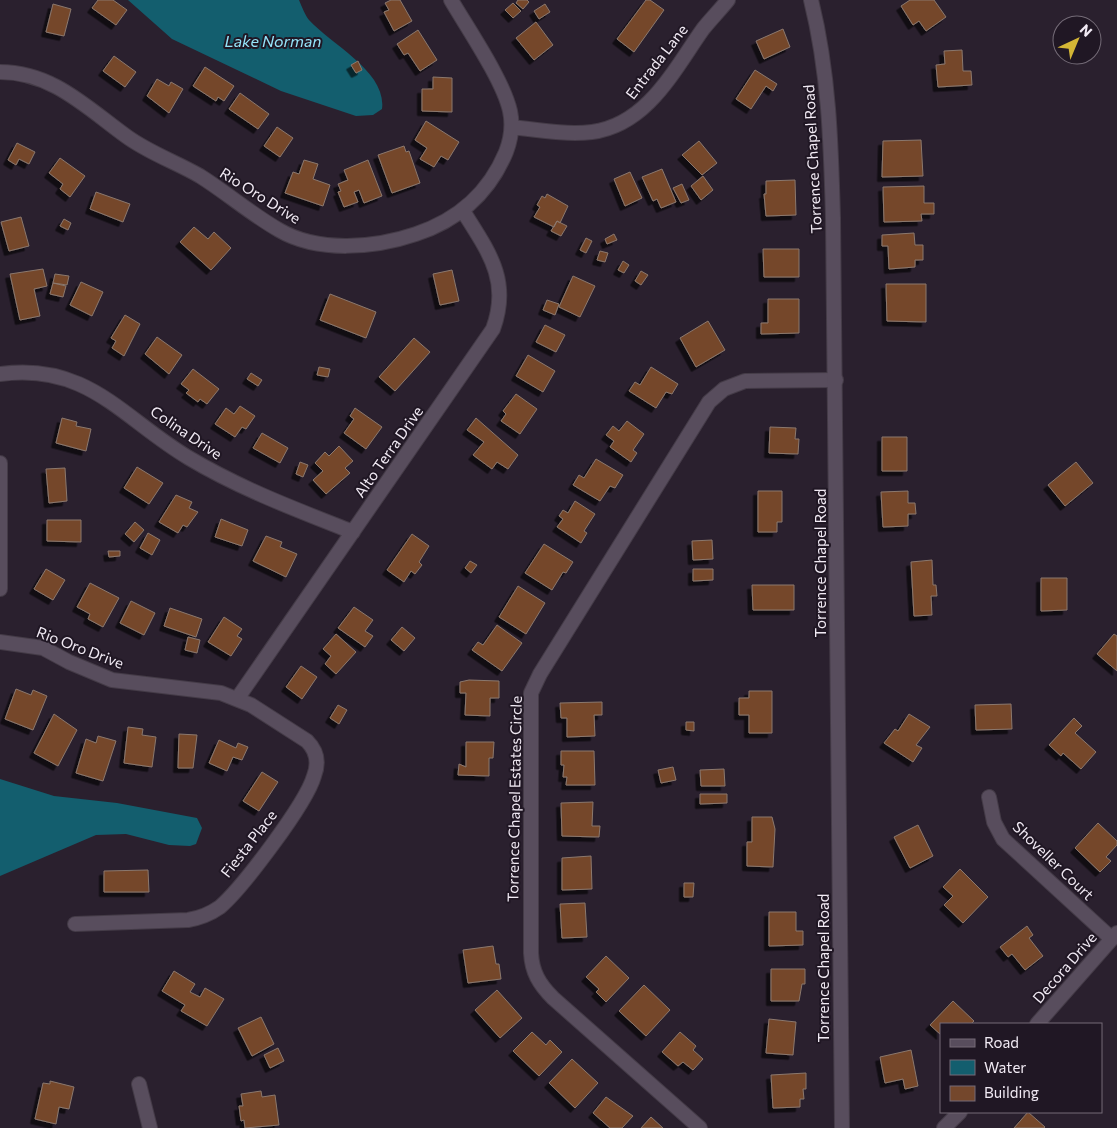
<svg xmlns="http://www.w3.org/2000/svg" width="1117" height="1128" viewBox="0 0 1117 1128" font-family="Commissioner,sans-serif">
  <defs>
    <filter id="shadow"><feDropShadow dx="-4.5" dy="4.5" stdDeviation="0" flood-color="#0009"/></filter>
  </defs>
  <rect width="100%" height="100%" fill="#2a202e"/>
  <path fill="#135e6e" d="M128 0H299C302 7 305 15 309 20 332 45 387 72 382 109L373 115 356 116 281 91 172 39Z
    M0 779 54 796 117 803 197 818 202 828 196 844 190 846 169 845 126 834 96 835 0 876Z"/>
  <path fill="#74472c" stroke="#8b786d" filter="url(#shadow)" d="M98 0H113L127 10 116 25 92 8Z
    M391 0H400L412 21 394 31 384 12 389 10 385 3Z
    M518 0H527L529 2 523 9 516 3Z
    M646 0H650L664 10 634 52 617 39Z
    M910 0H934L946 17 926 31 919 21 913 25 901 6Z
    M513 3 521 11 513 18 505 10Z
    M53 4 71 9 64 36 46 32Z
    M545 4 550 12 539 19 534 11Z
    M536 22 553 45 534 60 516 38Z
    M783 29 790 47 764 59 756 41Z
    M418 30 437 60 420 71 408 53 404 55 397 44Z
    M962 50 963 71H971L972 85 938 87 936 65 945 64 944 51Z
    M114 56 136 72 125 87 103 71Z
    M358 61 362 70 356 73 351 65Z
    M205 67 234 86 224 101 218 97 216 101 193 86Z
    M755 70 777 84 773 91 766 86 751 109 736 99Z
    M433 77 452 78V112L422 111V89H433Z
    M157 79 169 86 171 82 183 89 169 113 147 96Z
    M240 93 269 114 258 129 229 109Z
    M426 121 459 142 448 160 441 156 434 167 420 159 427 148 415 140Z
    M277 127 293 138 280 157 264 146Z
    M921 140 923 176 882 177 883 141Z
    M699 141 717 163 702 175 682 155Z
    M17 143 35 152 29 164 19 159 16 165 8 160Z
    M404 146 406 152 409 151 420 183 392 193 378 155Z
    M60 158 85 176 70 197 60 189 63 184 49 173Z
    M304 160 318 164 313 179 330 185 323 206 285 193 293 172 299 174Z
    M368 160 382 196 364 203 359 190 354 192 358 202 344 207 338 192 341 191 338 184 348 180 344 170Z
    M662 169 676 202 661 208 657 199 653 201 642 177Z
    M630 172 642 198 625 206 614 179Z
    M703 176 713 190 701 200 691 186Z
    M795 180 796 215 766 216 764 194H766V181Z
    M682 184 689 200 681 203 673 188Z
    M924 186V203H934V214H921L922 221 884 222 883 187Z
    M96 192 130 204 123 222 90 209Z
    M547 194 568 206 560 223 557 221 554 227 534 217 540 207 537 205 542 196 545 198Z
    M21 217 29 246 9 251 1 222Z
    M64 219 71 223 68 230 60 226Z
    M557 221 567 226 561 236 551 231Z
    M194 227 208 239 214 232 231 248 211 270 180 242Z
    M914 233 915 245H923V260H915V267L889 269 888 246H882V235Z
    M614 234 617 240 607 244 605 239Z
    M586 238 592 241 586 253 580 250Z
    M763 249H799V277H764Z
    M600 251 608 253 605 262 597 260Z
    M623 261 629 265 624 273 618 270Z
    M43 269 47 286 34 289 40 316 20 320 10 274Z
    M452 270 459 301 440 305 433 274Z
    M641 271 648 275 641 285 635 281Z
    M55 274 69 276 67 285 53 283Z
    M573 276 595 286 580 317 559 307Z
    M81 282 103 292 92 316 70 305Z
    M53 283 66 286 63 297 50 294Z
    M886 284H926V322L887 321Z
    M330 294 376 312 366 338 320 320Z
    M768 299H799V333L761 334V323H768Z
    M547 300 559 304 555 315 543 310Z
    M125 315 140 324 124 356 112 348 116 341 111 338Z
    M708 321 725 350 696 367 680 338Z
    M545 325 565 335 556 352 536 342Z
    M157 337 182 355 169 374 145 354Z
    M414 338 430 352 395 391 379 377Z
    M528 355 555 371 543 392 516 376Z
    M319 367 330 369 328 377 317 375Z
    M651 367 678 384 672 394 666 392 656 408 629 391 635 382 640 385Z
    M193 369 219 389 207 404 200 399 198 402 186 393 189 390 181 384Z
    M251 373 262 380 258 386 247 379Z
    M516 394 537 409 520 434 501 421 506 414 503 411Z
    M240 406 255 416 246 429 242 427 235 437 215 424 226 408 234 414Z
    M355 408 382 427 366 449 344 433 354 419 350 416Z
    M62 418 77 422 76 426 91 429 86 451 56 443Z
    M476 418 518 455 508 469 497 462 492 469 473 455 484 442 467 430Z
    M627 421 644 434 633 450 637 453 631 462 610 447 614 441 606 435 613 426 619 431Z
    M770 427 796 428 795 439H799L798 454 769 453Z
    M262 433 288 448 280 463 253 448Z
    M882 437H907V471H882Z
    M339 446 353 461 345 468 350 473 326 494 313 480 323 471 315 463 325 452 329 456Z
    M596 459 623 475 615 488 610 486 600 501 573 485 579 475 584 478Z
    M300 462 308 465 303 477 296 474Z
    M1076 462 1093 483 1065 506 1048 485Z
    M137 467 163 483 149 504 124 488Z
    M65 468 67 501 49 503 46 469Z
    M758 491H782V522H777V532H758Z
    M908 491V503H915L916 514H908V526L883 527 881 492Z
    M176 495 192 502 189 508 198 512 187 527 183 525 178 533 159 522Z
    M575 501 595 514 584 531 587 533 581 543 557 527 563 519 559 516 563 510 568 513Z
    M221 519 248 530 242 546 215 537Z
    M47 520H81V542L47 541Z
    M135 522 144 530 134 542 125 534Z
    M148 533 160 540 152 555 140 548Z
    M412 534 429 546 419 562 422 565 415 574 411 571 404 582 387 570Z
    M266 536 282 542 280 547 297 554 286 577 253 561Z
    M712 540 713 559 693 560 692 541Z
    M544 544 573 562 566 573 563 572 552 590 525 573Z
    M108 551H120V556L109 557Z
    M932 560 933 585H936L937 596H931L932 615 914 616 911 562Z
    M470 561 477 565 471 573 465 568Z
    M46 569 65 580 53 600 34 589Z
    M693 569H713V580L693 581Z
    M1041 578H1067V610L1041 611Z
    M90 583 119 598 103 627 88 619 90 614 77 607Z
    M752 585H794V610H753Z
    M518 586 545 603 526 634 499 617Z
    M131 601 155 613 144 635 120 623Z
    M354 607 373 620 365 631 373 636 365 647 338 628Z
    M170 608 202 619 196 637 164 626Z
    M224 617 242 629 237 636 242 639 231 656 208 642Z
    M497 625 522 643 502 671 472 650 478 642 483 645Z
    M402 627 415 638 404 651 391 640Z
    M336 634 356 652 336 674 325 664 331 656 323 649Z
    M1114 634 1117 636V671L1097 654Z
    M188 637 200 640 197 653 185 650Z
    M301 666 317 677 302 699 286 687Z
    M469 680 499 681V698H490V716L465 715 466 693H460V682Z
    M16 689 31 695 33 690 47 696 33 730 5 719Z
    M749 691H772V733H749V715H739V698H749Z
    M602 702V715H594L595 736 567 737V718H561L560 703Z
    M1011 704 1012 729 976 730 975 705Z
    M338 705 347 710 339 724 330 718Z
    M54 714 77 730 58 766 34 753Z
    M909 714 930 727 916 745 922 748 913 762 884 743 895 729 898 731Z
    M1074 718 1082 726 1075 733 1096 752 1081 769 1063 753 1061 756 1049 745Z
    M686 722H694V731L686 730Z
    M128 727 143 729 142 735 156 737 152 767 124 763Z
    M179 734 197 735 193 768H178Z
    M98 736 116 741 103 781 76 773 86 739 96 743Z
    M219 740 236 748 238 743 248 747 242 760 233 757 227 771 209 763Z
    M466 742H494L493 758H489V776L458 775 459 764 466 767Z
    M561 751H594L595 785H566L567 777H563L564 765H561Z
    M673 767 676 780 661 783 658 770Z
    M724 769 725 786H701L700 770Z
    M262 772 278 782 259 811 243 801Z
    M700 794H727V803L700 804Z
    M593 802 592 826H600L599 837 562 836 561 803Z
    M752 817H772L775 829 773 867 747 866V842H752Z
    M1098 823 1117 841V845L1106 857 1111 861 1100 872 1075 848Z
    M918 825 933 856 910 868 894 837Z
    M591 856 592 889 562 890V858Z
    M960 869 988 897 963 923 944 905 953 896 943 887Z
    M148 870 149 892H104V871Z
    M684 883H694L693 897H684Z
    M585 903 587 937 562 938 560 904Z
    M769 912H796V931H803V945L769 946Z
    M1027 926 1033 935 1029 938 1043 956 1025 970 1012 954 1008 957 1000 947Z
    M493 946 496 964H499L501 979 468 983 463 950Z
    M606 956 629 978 606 1002 596 992 599 989 586 977Z
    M771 969H805V984H802L799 1001H771Z
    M174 971 195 984 190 992 200 997 205 988 224 999 207 1026 181 1011 185 1005 162 991Z
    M644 985 670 1010 646 1036 619 1011Z
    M497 990 522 1018 500 1038 475 1010Z
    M953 1001 974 1021 971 1024H941V1035L930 1025Z
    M261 1017 274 1044 252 1056 238 1028Z
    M769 1019 796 1022 793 1055 766 1053Z
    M532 1032 546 1045 550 1040 562 1052 539 1076 513 1051Z
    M680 1032 696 1046 693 1050 703 1059 693 1070 683 1062 678 1066 662 1052Z
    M278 1048 284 1061 270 1068 264 1055Z
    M911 1050 918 1086 905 1089 903 1079 885 1083 880 1057Z
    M572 1059 598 1083 575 1108 549 1083Z
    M806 1073V1089H803L804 1099H800V1107L773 1108 771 1075Z
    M50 1081 74 1087 69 1109 59 1107 56 1124 35 1119 43 1083 50 1084Z
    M261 1091 262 1097 275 1095 279 1125 245 1128 244 1120 241 1121 239 1106H243L241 1094Z
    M606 1097 633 1116 622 1128H610L593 1113Z
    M1028 1112 1045 1127 1044 1128H1014Z
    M651 1117 663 1128H641Z"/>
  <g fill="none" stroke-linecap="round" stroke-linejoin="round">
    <g stroke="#443b47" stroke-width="16">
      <path id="minor" d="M0 72C52 72 86 107 126 136 149 153 176 162 200 176 227 193 251 214 279 230 318 253 375 248 416 234 458 220 489 193 506 152 511 139 513 125 510 111 503 80 468 29 451 0
        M512 127C538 130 566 135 592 132 647 125 674 70 703 29 711 19 720 10 728 0
        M0 374C88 362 123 419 189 458 241 489 297 510 353 532
        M0 463V589
        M0 642 43 648 69 662 112 680 221 693 251 705 307 741C317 751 319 763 314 776 306 804 242 888 220 907 210 914 200 918 188 920L75 924
        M237 699 493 329C511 280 488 251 463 211
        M989 797 994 822 1003 839 1112 939
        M1037 1024 1117 933
        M139 1084 150 1128
        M700 1128 553 998C539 984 532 972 531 953V693L540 674 709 402 724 389 745 381 836 380
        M944 1128 960 1112"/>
    </g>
    <g stroke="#443b47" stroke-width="16">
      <path id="tertiary" d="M811 0C829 72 831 144 833 218L842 1128"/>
    </g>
    <use href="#minor" stroke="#584d5d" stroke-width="14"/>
    <use href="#tertiary" stroke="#584d5d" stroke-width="14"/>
  </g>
  <g text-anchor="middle" stroke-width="4" stroke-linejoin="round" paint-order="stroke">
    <g font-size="15" fill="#f1eaf4" stroke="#201724">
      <text transform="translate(657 62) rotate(-52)" y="5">Entrada Lane</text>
      <text transform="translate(813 159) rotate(-93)" y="5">Torrence Chapel Road</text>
      <text transform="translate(260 196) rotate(32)" y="5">Rio Oro Drive</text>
      <text transform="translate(186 433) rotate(34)" y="5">Colina Drive</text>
      <text transform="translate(389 452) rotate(-55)" y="5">Alto Terra Drive</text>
      <text transform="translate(821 563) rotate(-90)" y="5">Torrence Chapel Road</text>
      <text transform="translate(80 648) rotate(21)" y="5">Rio Oro Drive</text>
      <text transform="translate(515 799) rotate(-89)" y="5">Torrence Chapel Estates Circle</text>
      <text transform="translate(249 844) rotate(-52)" y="5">Fiesta Place</text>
      <text transform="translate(1053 861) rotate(44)" y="5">Shoveller Court</text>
      <text transform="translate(824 968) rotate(-90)" y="5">Torrence Chapel Road</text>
      <text transform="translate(1065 968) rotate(-49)" y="5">Decora Drive</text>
    </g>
    <g font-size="16" font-style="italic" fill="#95e4f9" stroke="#201724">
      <text x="273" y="47">Lake Norman</text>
    </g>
  </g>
  <rect x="940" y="1023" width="162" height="90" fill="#201724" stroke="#746b77"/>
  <rect x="950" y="1039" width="25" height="8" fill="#584d5d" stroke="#746b77"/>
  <text x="984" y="1048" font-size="15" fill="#f1eaf4">Road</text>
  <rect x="950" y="1060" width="25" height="15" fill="#135e6e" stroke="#746b77"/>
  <text x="984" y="1073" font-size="15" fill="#f1eaf4">Water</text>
  <rect x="950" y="1086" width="25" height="15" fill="#74472c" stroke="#746b77"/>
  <text x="984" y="1098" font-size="15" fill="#f1eaf4">Building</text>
  <g transform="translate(1077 40) rotate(44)"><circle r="24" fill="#201724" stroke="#746b77"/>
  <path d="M0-4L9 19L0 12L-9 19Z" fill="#d4b635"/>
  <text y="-8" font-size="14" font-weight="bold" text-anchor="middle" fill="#f1eaf4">N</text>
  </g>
</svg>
